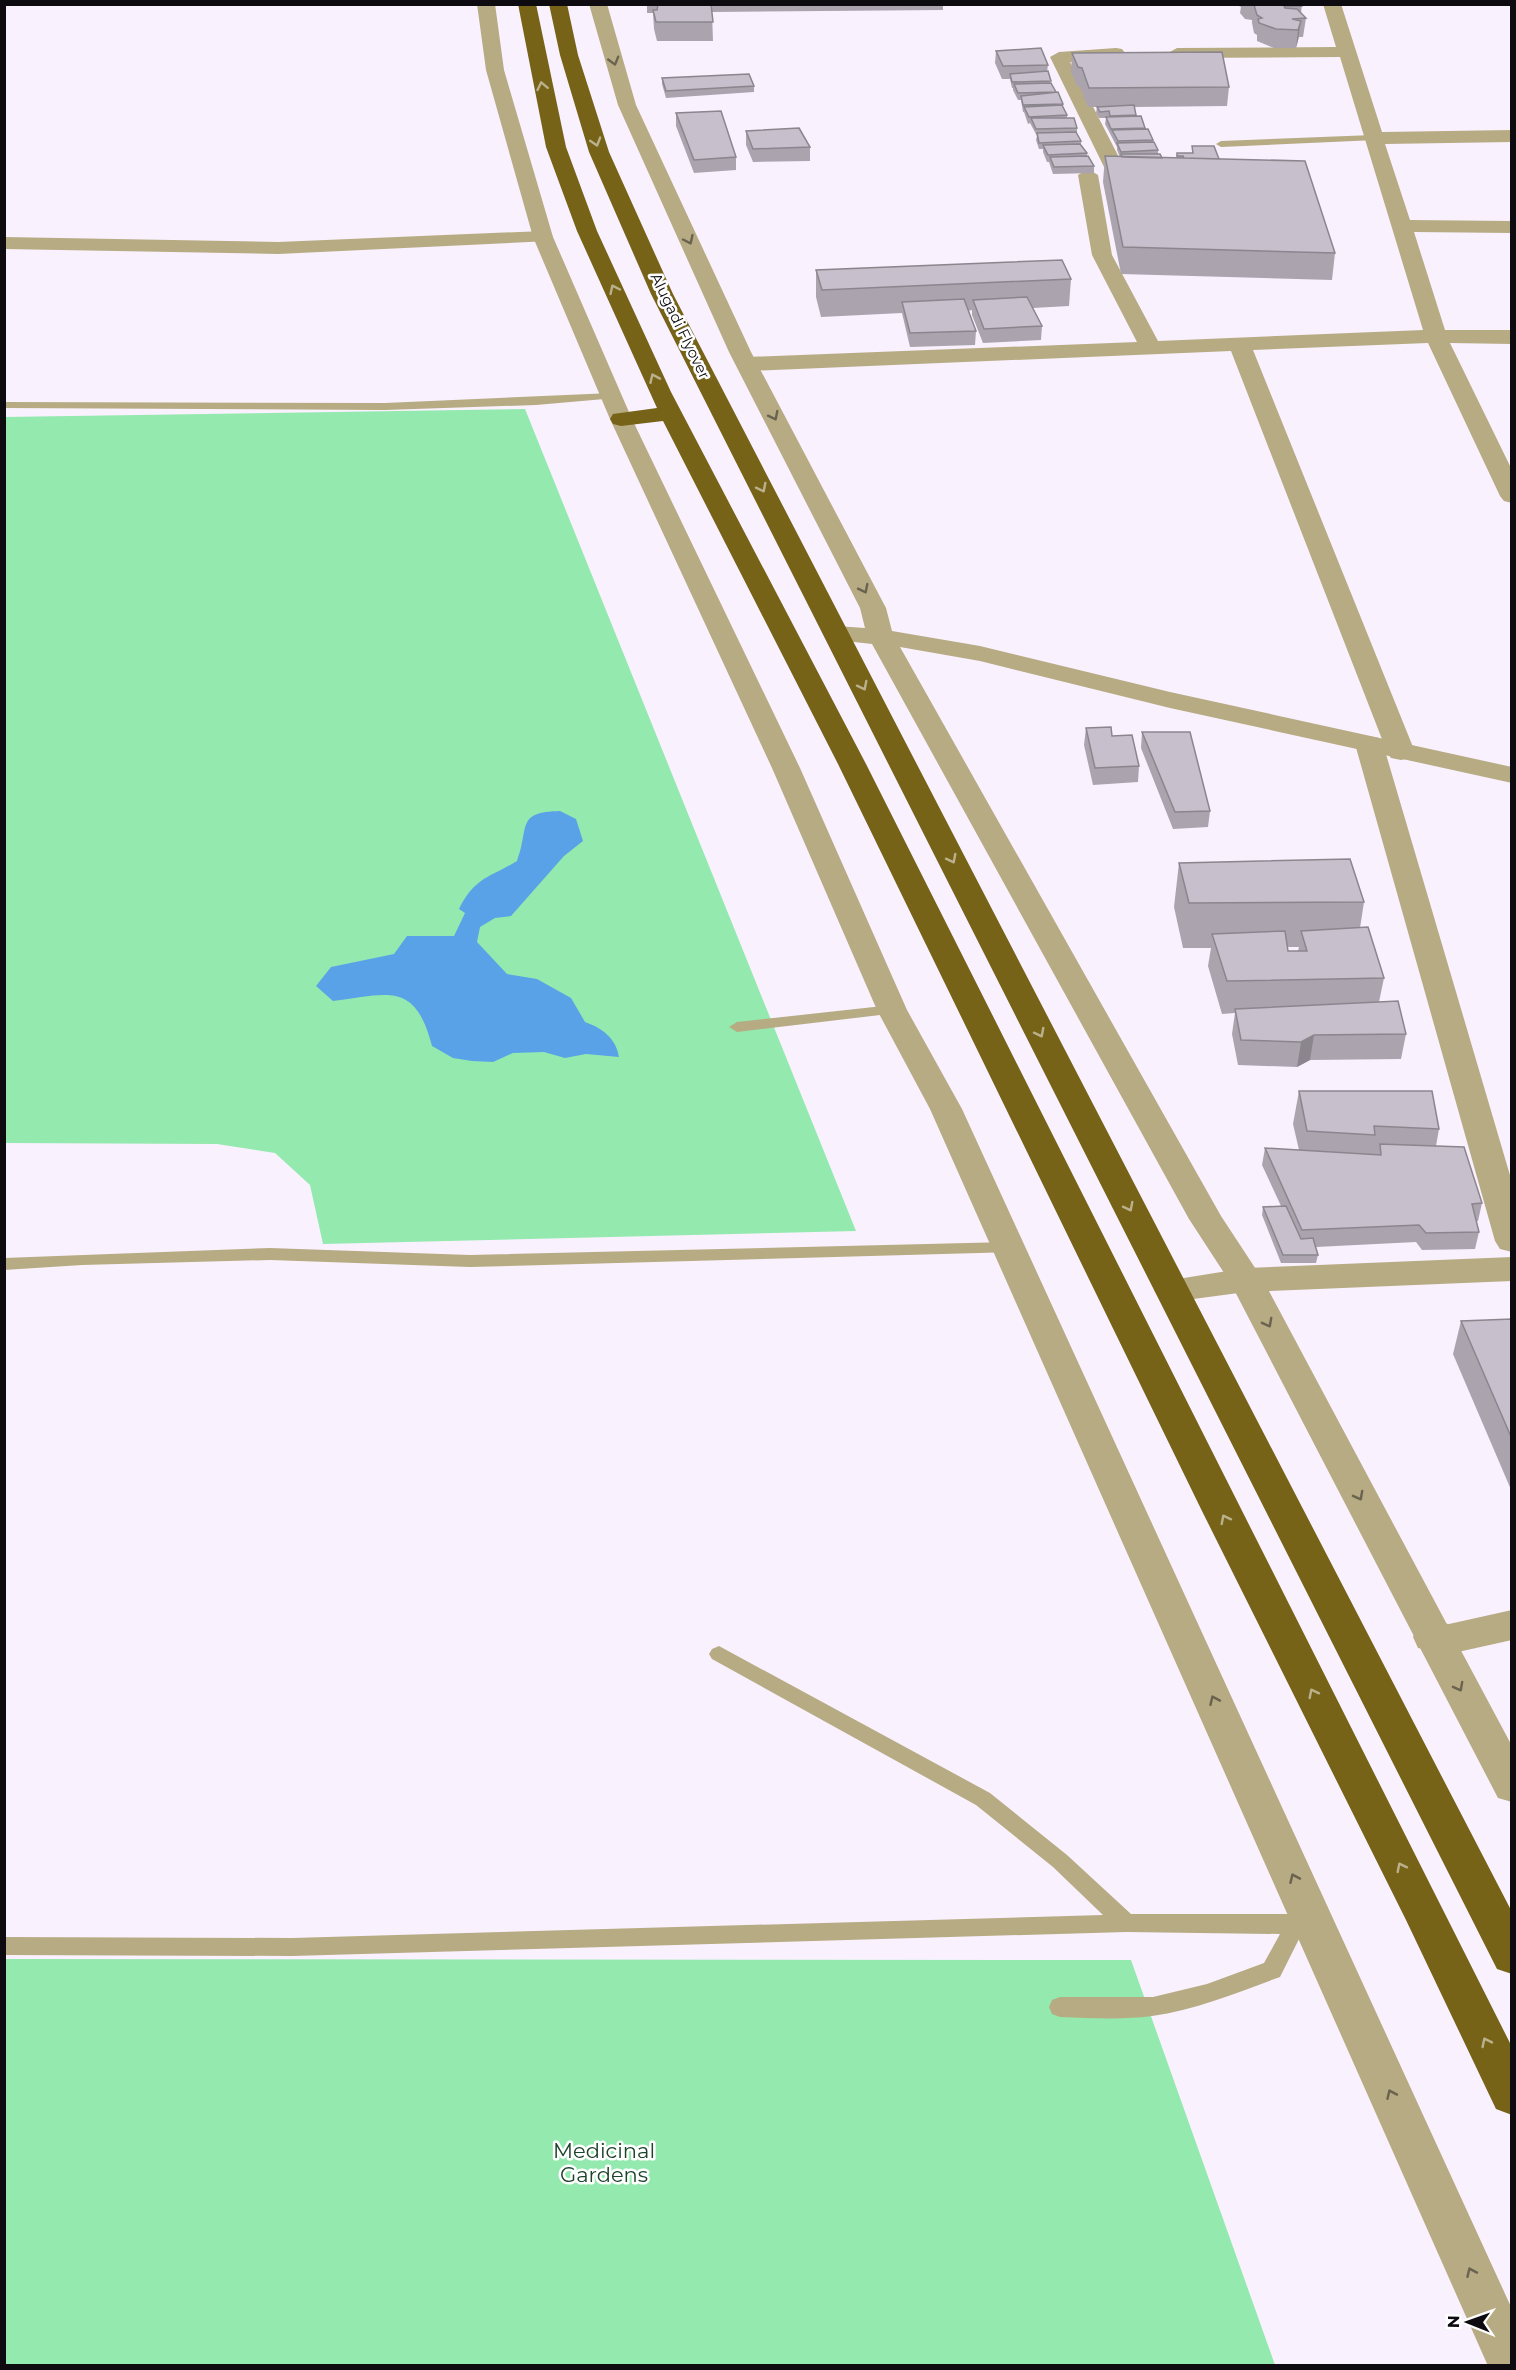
<svg xmlns="http://www.w3.org/2000/svg" width="1516" height="2370" viewBox="0 0 1516 2370" font-family="Montserrat,sans-serif">
  <rect width="100%" height="100%" fill="#f9f1fe"/>
  <path fill="#94e9ae" d="M525 409 856 1231 323 1244 310 1185 275 1153 217 1144 5 1143 4 417Z
    M4 1959 1131 1960 1275 2365H5Z"/>
  <path fill="#5aa2e7" d="M560 811 576 819 583 841 564 856 511 916 495 918 480 927 477 942 507 974 537 979 571 998 585 1022C602 1028 616 1038 619 1057L586 1054 565 1058 544 1052 513 1053 493 1062 472 1061 453 1058 432 1046C415 981 389 994 333 1001L316 986 331 967 394 954 407 936H454L465 913 459 909C475 877 489 878 517 861 530 827 515 812 560 811Z"/>
  <g fill="none" stroke-linecap="round" stroke-linejoin="round">
    <path fill="#b7ab83" fill-rule="evenodd" d="M1373 135 1378 138 1376 140 1221 147 1216 144 1221 141Z
      M612 393 616 394V398L536 405 385 410 4 408V402L385 403Z
      M892 1005 897 1007 900 1010 897 1013 737 1032 729 1027 737 1022Z
      M1009 1242 1017 1248 1015 1252 470 1267 270 1260 82 1265 4 1270V1258L270 1248 470 1255Z
      M719 1646 990 1793 1067 1855 1131 1914H1314L1322 1917 1325 1923 1322 1929 1302 1933 1280 1977C1238 1992 1196 2010 1152 2016 1122 2020 1091 2018 1060 2017L1052 2014 1049 2007 1052 2000 1060 1997H1153L1207 1984 1264 1963 1280 1934 1126 1932 292 1956 4 1955V1937L292 1938 1103 1915 1053 1867 976 1805 712 1659 709 1654 712 1649Z"/>
    <path fill="#b7ab83" fill-rule="evenodd" d="M1323 4H1341L1382 132 1512 130V142L1385 144 1410 220 1512 221V233L1414 232 1445 330H1512V344L1450 343 1512 470V503L1504 501 1500 496 1428 343 1253 350 1415 752 1411 758 1401 760 1391 758 1387 752 1231 351 747 371 739 369 736 364 739 359 747 357 1137 342 1092 255 1078 175 1088 169 1098 175 1112 255 1158 341 1423 330 1340 57 1177 58 1168 53 1177 48 1336 47Z
      M1116 48 1122 49 1125 53 1122 57 1070 62 1126 171 1116 177 1106 171 1050 57 1059 52Z
      M543 231 550 233 553 237 550 241 278 254 4 249V237L278 242Z
      M1369 736 1379 738 1383 744 1512 1182V1252L1500 1249 1495 1241 1355 744 1359 738Z
      M1512 1257V1281L1246 1292 1171 1302 1159 1298 1154 1290 1159 1282 1246 1268Z
      M1512 1610V1640L1449 1654 1418 1648 1413 1637 1418 1626 1432 1622 1449 1624Z"/>
    <path fill="#b7ab83" fill-rule="evenodd" d="M477 4H495L504 70 553 237 632 419 800 768 907 1010 962 1109 1512 2309V2366H1488L930 1109 877 1010 772 768 610 419 533 237 486 70Z
      M589 4H607L636 105 751 352 886 608 892 631 980 646 1170 692 1512 767V783L1170 708 980 661 900 647 1221 1216 1263 1280 1512 1746V1802L1498 1798 1230 1282 1189 1219 872 644 827 639 823 634 827 629 836 626 865 628 860 608 729 352 618 105Z"/>
    <path fill="#766318" fill-rule="evenodd" d="M518 4H536L566 147 597 231 671 392 866 764 1512 2047V2115L1496 2109 1406 1920 1201 1509 838 764 663 421 621 426 613 424 610 419 613 414 657 408 577 231 546 147Z
      M549 4H567L578 55 609 152 673 294 1512 1912V1974L1497 1969 651 294 589 152 560 55Z"/>
  </g>
  <path fill="#aba4af" fill-rule="evenodd" d="M647 4H943V10L712 12 713 41H657L654 29 653 13H647Z
    M1239 4H1302L1301 13 1306 18 1303 37H1299L1296 48H1274L1257 41V35L1254 33 1252 23V20L1245 19 1240 13 1241 7 1239 6Z
    M996 51 1048 65 1047 72 1050 83 1063 104V107L1067 115V118L1077 128V134L1081 141V145L1087 153V156L1094 166V173L1053 174 1049 162H1047L1043 152V149H1039L1036 140 1037 136 1030 123 1028 124 1024 112H1023L1021 100H1018L1013 90V88H1012L1010 79H1002L995 63Z
    M1072 53 1229 87 1227 106 1134 107 1136 116 1153 140V142L1158 150V154L1162 158H1176L1177 153H1192V146L1219 159 1335 253 1332 280 1121 274 1103 182 1105 156 1120 157 1117 150V147L1105 124 1106 118H1099L1096 113 1097 107H1098H1088L1080 87 1077 86 1071 72Z
    M662 78 754 86V92L666 98 662 84Z
    M676 113 736 157V170L694 173 676 126Z
    M746 131 810 147V161L753 162 746 145Z
    M816 270 1071 279 1069 306 1033 308 1042 326 1041 340 983 343 972 315V310L968 311 976 331 975 345 910 347 902 313 821 317 816 297Z
    M1086 728 1112 736 1139 766 1138 782 1093 785 1084 745Z
    M1142 732 1210 811 1208 827 1173 829 1141 748Z
    M1179 863 1364 902 1360 928 1384 978 1379 1002 1406 1034 1401 1059 1310 1060 1297 1067 1238 1065 1232 1034 1235 1013 1222 1014 1208 966 1211 948H1183L1174 907ZM1287 947H1299L1298 951H1288Z
    M1299 1091 1439 1129 1436 1146 1482 1203 1478 1221H1476L1479 1232 1475 1249 1422 1250 1416 1242 1316 1247 1318 1255 1316 1263H1281L1262 1215 1263 1207 1281 1206 1262 1165 1265 1148 1299 1150 1293 1124Z
    M1512 1319V1492L1453 1354 1461 1321Z"/>
  <path fill="#8b868e" d="M1301 21 1298 40 1296 48 1298 30Z
    M1314 1035 1310 1060 1297 1067 1301 1042Z"/>
  <path fill="#c7bfcb" stroke="#8b868e" stroke-width="1.5" d="M658 4H711L713 22H656L653 10H657Z
    M1258 4H1302V6H1284L1285 8 1297 9 1306 18 1292 19 1301 21 1298 30 1276 29 1259 23 1258 19 1262 18 1257 15 1254 5Z
    M1041 48 1048 65 1003 66 996 51Z
    M1222 52 1229 87 1089 88 1082 68 1078 67 1072 53Z
    M1048 71 1051 81 1012 82 1010 74Z
    M749 74 754 86 666 91 662 78Z
    M1051 83 1056 92 1018 93 1014 84Z
    M1058 92 1063 104 1023 105 1021 96Z
    M1062 105 1067 115 1029 117 1024 107Z
    M1134 105 1136 115 1110 116 1109 111 1100 112 1097 107Z
    M721 111 736 157 694 160 676 113Z
    M1141 116 1145 128 1111 129 1106 117Z
    M1031 118H1074L1077 128 1036 129Z
    M799 128 810 147 753 149 746 131Z
    M1148 129 1153 140 1118 141 1112 130Z
    M1076 132 1081 141 1039 143 1037 133Z
    M1154 142 1158 150 1121 152 1117 143Z
    M1080 144 1087 153 1048 155 1043 145Z
    M1192 146H1214L1219 159 1184 158 1183 156H1177V153H1193Z
    M1121 154H1160L1162 158 1122 157Z
    M1088 156 1094 166 1054 167 1050 157Z
    M1105 156 1305 161 1335 253 1123 247Z
    M1062 260 1071 279 822 290 816 270Z
    M1027 297 1042 326 984 329 973 300Z
    M964 299 976 331 910 333 902 302Z
    M1111 727 1112 736 1132 735 1139 766 1095 768 1086 728Z
    M1142 732H1190L1210 811 1175 812Z
    M1350 859 1364 902 1189 903 1179 863Z
    M1368 927 1384 978 1227 981 1212 934 1285 931 1288 951H1307L1301 931Z
    M1398 1001 1406 1034 1314 1035 1301 1042 1241 1040 1235 1009Z
    M1299 1091H1432L1439 1129 1374 1126 1375 1135 1307 1131Z
    M1380 1144 1464 1147 1482 1203 1472 1204 1479 1232 1426 1233 1419 1225 1302 1230 1265 1148 1381 1155Z
    M1286 1206 1301 1239 1313 1238 1318 1255H1283L1263 1207Z
    M1512 1319V1439L1461 1321Z"/>
  <defs><path id="oneway-chevron" d="M-2-3.5L2.5 0L-2 3.5" fill="none" stroke-width="1.6" stroke-linecap="round" stroke-linejoin="round" transform="scale(1.5)"/></defs>
  <g stroke="#6a634f">
    <use href="#oneway-chevron" transform="translate(614 61) rotate(74)"/>
    <use href="#oneway-chevron" transform="translate(689 240) rotate(65)"/>
    <use href="#oneway-chevron" transform="translate(774 416) rotate(63)"/>
    <use href="#oneway-chevron" transform="translate(864 589) rotate(63)"/>
    <use href="#oneway-chevron" transform="translate(1268 1323) rotate(62)"/>
    <use href="#oneway-chevron" transform="translate(1359 1496) rotate(62)"/>
    <use href="#oneway-chevron" transform="translate(1459 1687) rotate(62)"/>
    <use href="#oneway-chevron" transform="translate(1214 1700) rotate(-114)"/>
    <use href="#oneway-chevron" transform="translate(1294 1878) rotate(-114)"/>
    <use href="#oneway-chevron" transform="translate(1391 2094) rotate(-114)"/>
    <use href="#oneway-chevron" transform="translate(1471 2272) rotate(-114)"/>
  </g>
  <g stroke="#bab18c">
    <use href="#oneway-chevron" transform="translate(542 86) rotate(-102)"/>
    <use href="#oneway-chevron" transform="translate(596 142) rotate(73)"/>
    <use href="#oneway-chevron" transform="translate(614 289) rotate(-115)"/>
    <use href="#oneway-chevron" transform="translate(654 378) rotate(-114)"/>
    <use href="#oneway-chevron" transform="translate(762 488) rotate(63)"/>
    <use href="#oneway-chevron" transform="translate(863 686) rotate(63)"/>
    <use href="#oneway-chevron" transform="translate(952 859) rotate(63)"/>
    <use href="#oneway-chevron" transform="translate(1040 1033) rotate(63)"/>
    <use href="#oneway-chevron" transform="translate(1129 1207) rotate(63)"/>
    <use href="#oneway-chevron" transform="translate(1225 1519) rotate(-117)"/>
    <use href="#oneway-chevron" transform="translate(1313 1693) rotate(-117)"/>
    <use href="#oneway-chevron" transform="translate(1401 1867) rotate(-117)"/>
    <use href="#oneway-chevron" transform="translate(1486 2042) rotate(-116)"/>
  </g>
  <g text-anchor="middle" stroke-width="5" stroke-linejoin="round" paint-order="stroke">
    <g font-size="15" fill="#0d0b0f" stroke="#fff">
      <text transform="translate(680 326) rotate(64)" y="5">Alugadi Flyover</text>
    </g>
    <g font-size="21" fill="#1d432a" stroke="#fff">
      <text x="604" y="2158">Medicinal<tspan x="604" dy="24">Gardens</tspan></text>
    </g>
  </g>
  <rect width="1516" height="2370" fill="none" stroke="#0d0b0f" stroke-width="12"/>
  <g transform="translate(1468 2322) rotate(271)" stroke="#ffffff" stroke-width="4.5" paint-order="stroke">
  <path d="M0-4.5L10 22L0 15L-10 22Z" fill="#0d0b0f"/>
  <text y="-9" font-size="16" font-weight="bold" text-anchor="middle" fill="#0d0b0f">N</text>
  </g>
</svg>
